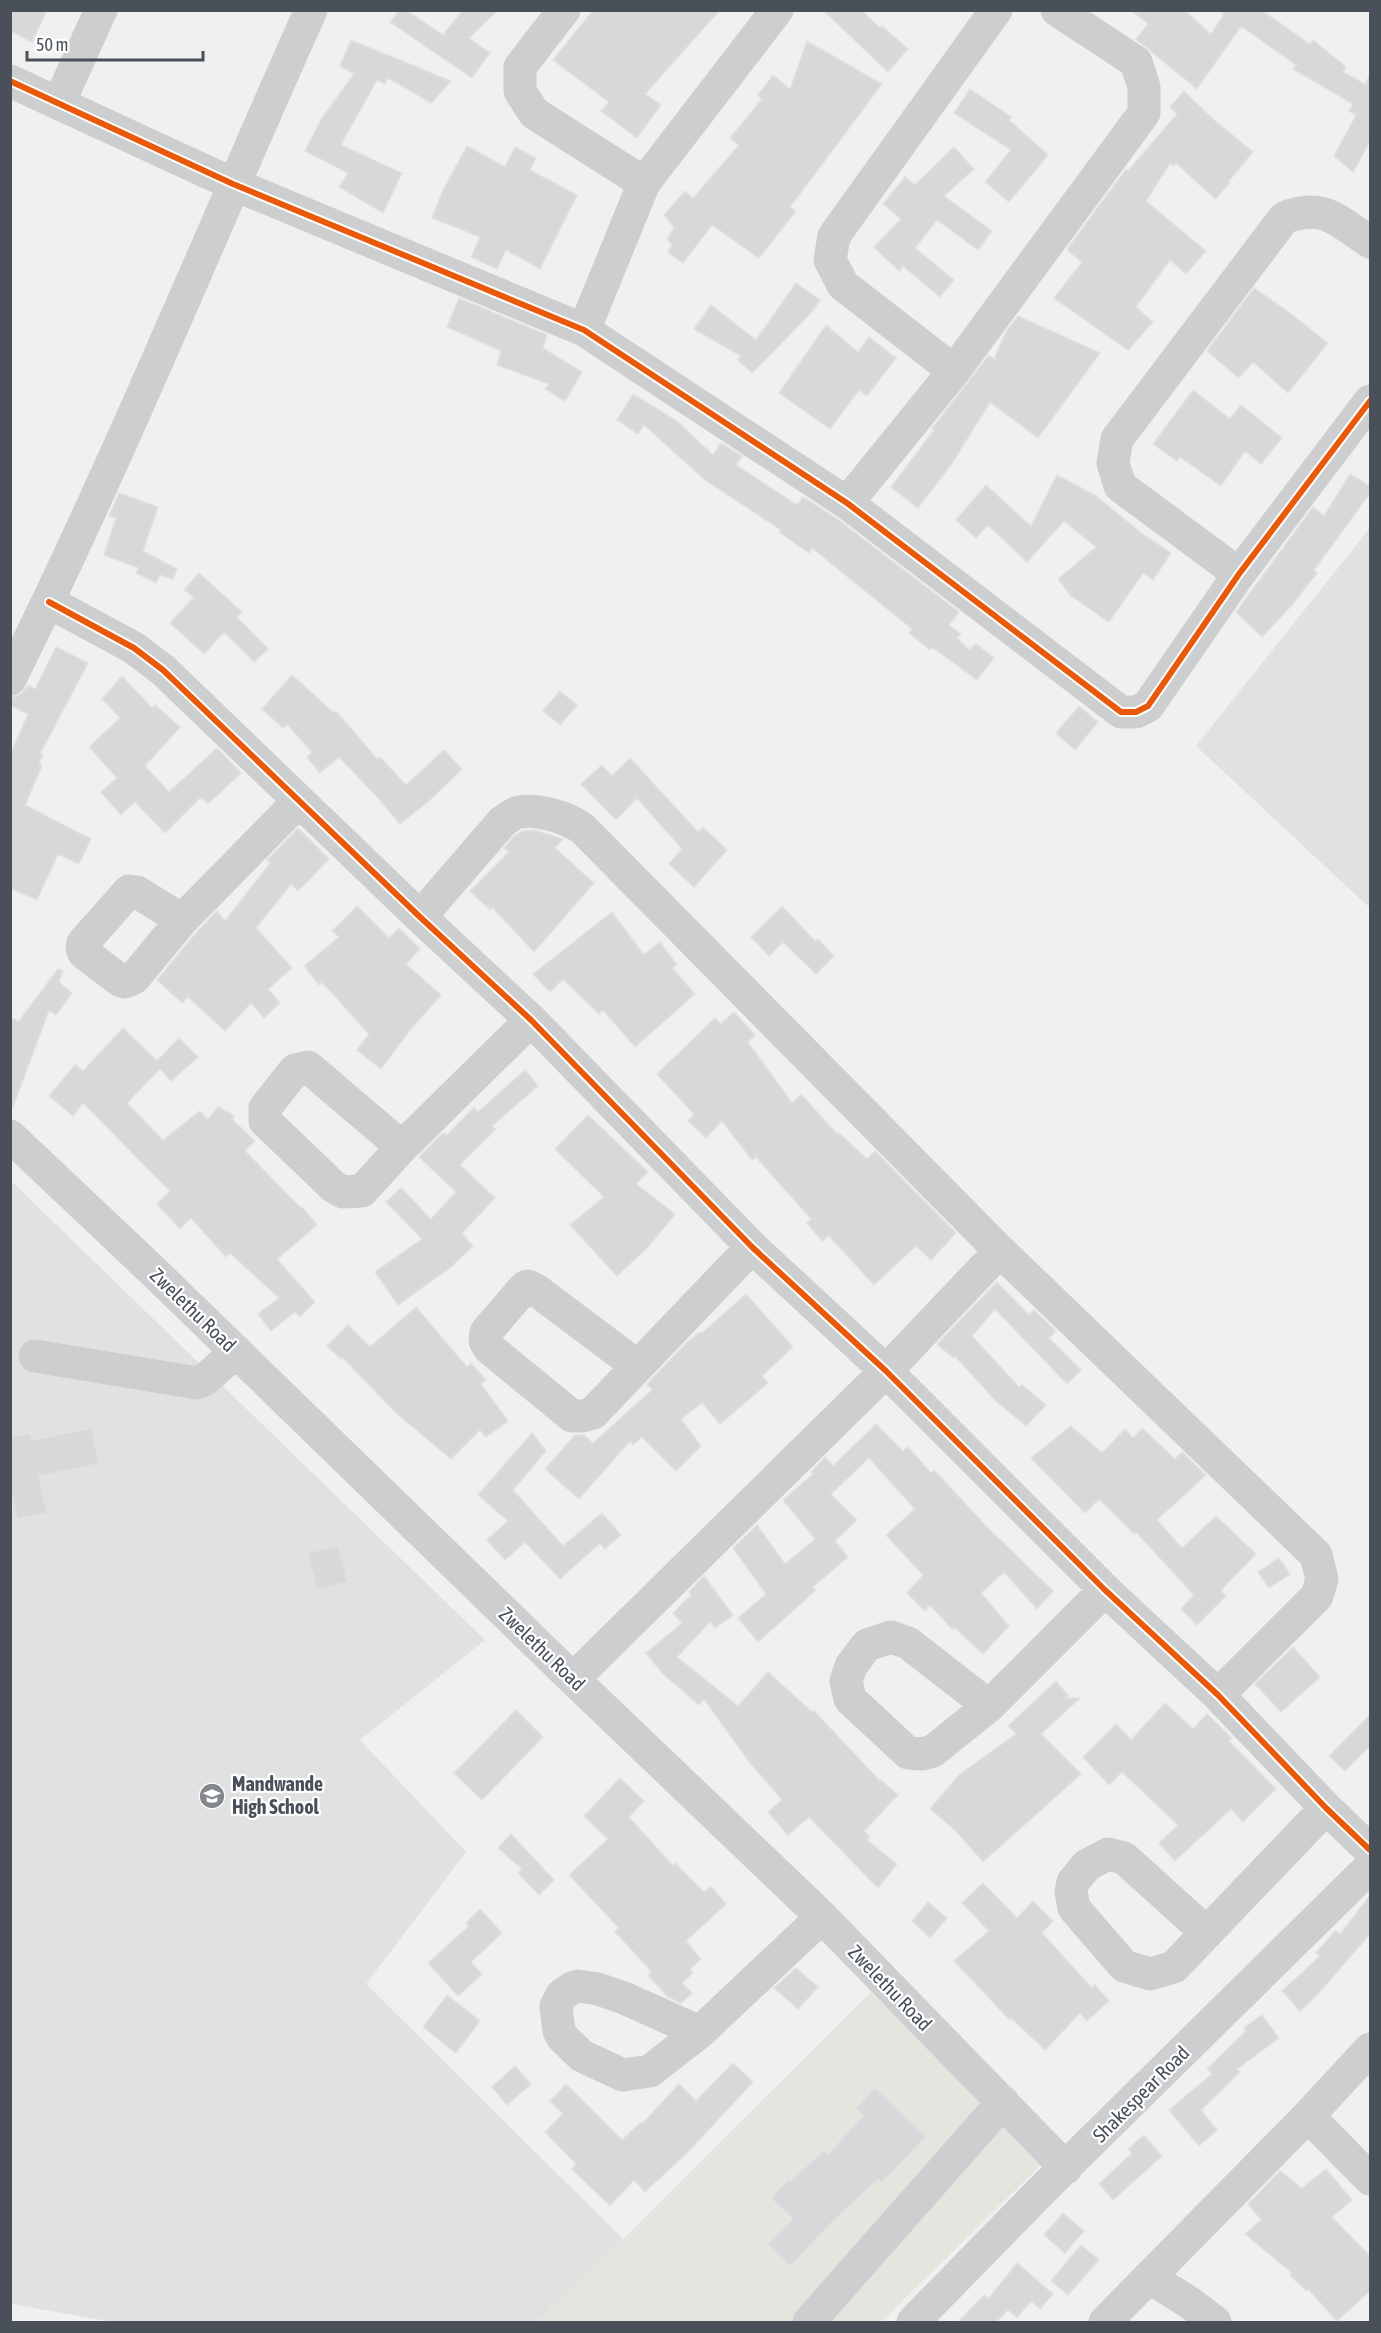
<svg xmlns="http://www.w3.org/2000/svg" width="1381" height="2333" viewBox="0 0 1381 2333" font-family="'Asap Condensed',sans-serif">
  <rect width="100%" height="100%" fill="#f0f0f0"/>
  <path fill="#e5e4de" d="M871 1992 1044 2162 881 2322H535L623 2239Z"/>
  <path fill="#e2e1e1" d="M1370 528V908L1196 746Z
    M10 1180 485 1640 360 1740 466 1852 366 1984 623 2239 535 2322H113L11 2304Z"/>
  <path fill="#d7d8da" stroke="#e1e1e2" stroke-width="1.5" d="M10 10H47L32 42 10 31Z
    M400 10H406L443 35 463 10H498L469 38 490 53 472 78 390 22Z
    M593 10H720L645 94 661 105 637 138 601 111 609 102 553 60Z
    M823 10H861L880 28 882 26 908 49 888 72Z
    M1131 10H1184L1211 34 1224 14 1219 10H1261L1310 44 1313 40 1346 67 1343 72 1365 84 1371 73V140L1353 172 1334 156 1356 115 1349 111 1353 104 1293 69 1296 65 1241 26 1197 89 1136 39 1148 24Z
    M351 40 451 81 431 103 388 78 385 84 377 80 341 145 402 173 383 213 339 187 348 173 305 151 322 118 354 74 340 66Z
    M807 41 882 84 790 207 796 211 759 258 712 225 683 263 668 252 672 245 667 239 674 227 664 215 685 191 693 198 739 145 730 138 762 99 758 95 773 75 790 89Z
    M970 89 1011 117 1009 120 1048 155 1009 202 985 182 1011 150 954 113Z
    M1184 91 1214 120 1253 152 1228 182 1230 183 1215 199 1176 163 1173 166 1170 163 1146 201 1206 251 1186 274 1170 260 1136 307 1153 322 1128 350 1054 298 1082 262 1067 250 1068 248 1126 169 1128 171 1177 114 1170 107Z
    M467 146 505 167 515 147 536 158 530 170 577 195 540 269 506 250 497 269 471 257 480 237 432 218 443 190Z
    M954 147 974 169 944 196 992 231 978 250 937 220 915 248 954 280 940 297 903 266 899 271 874 247 901 219 883 204 905 177 915 185Z
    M796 283 820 300 811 313 752 373 738 360 741 356 694 329 711 305 756 340Z
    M1254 288 1290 313 1328 343 1288 393 1253 362 1239 378 1207 351Z
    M459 298 547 335 543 348 582 372 565 401 545 389 549 384 497 365 501 351 447 327Z
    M1018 316 1100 353 1038 438 990 402 953 462 918 508 891 487 934 430 932 428 989 355 994 359 1006 332Z
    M826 325 858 352 869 337 896 358 867 396 859 390 830 429 779 393Z
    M1193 390 1230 419 1241 405 1282 438 1261 464 1245 451 1221 486 1180 457 1177 461 1153 444Z
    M633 394 677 421 713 455 721 443 742 456 736 465 797 505 803 497 836 518 959 612 949 625 961 634 957 638 969 650 976 644 994 658 977 680 932 647 930 650 909 633 912 629 812 548 809 553 779 532 781 530 705 480 644 425 638 434 617 420Z
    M1350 474 1371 487V492L1314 570 1317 573 1292 605 1262 637 1236 612 1313 507 1324 516Z
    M1057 475 1096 496 1144 535 1171 553 1153 580 1143 573 1109 622 1071 596 1058 579 1096 547 1064 521 1027 562 988 525 976 538 956 520 986 485 1031 526Z
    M119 493 158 507 143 551 177 569 173 579 160 575 156 583 136 573 139 568 104 555 116 518 109 516Z
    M199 573 242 612 237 617 268 649 254 662 224 632 204 654 170 623 194 597 184 590Z
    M56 647 88 663 40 754 43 755 39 763 42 766 25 805 91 839 79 864 58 854 37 900 10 888V755L28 714 10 705V701L12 697 21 694 28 685 35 689Z
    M292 675 334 713 336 711 377 759 380 757 406 785 444 750 462 769 429 801 400 824 380 800 339 757 320 773 307 757 312 752 287 724 283 728 262 709Z
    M122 676 152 708 155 705 180 727 145 766 169 792 217 748 241 773 208 804 201 797 165 833 135 802 121 815 101 792 117 778 89 747 120 718 102 699Z
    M560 691 577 705 560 725 543 711Z
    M1079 706 1098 722 1075 750 1056 733Z
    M630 758 698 832 703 827 727 850 694 887 669 864 682 849 637 798 616 820 581 784 602 765 612 776Z
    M298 828 329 859 298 891 291 884 256 928 292 968 268 989 280 1003 264 1018 251 1003 225 1031 188 997 182 1003 157 980 196 933 217 911 225 921 270 863 267 860Z
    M534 830 563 839 555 848 594 883 534 952 492 907 490 910 470 891 509 852 504 848 514 836 523 831Z
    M357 906 389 938 399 928 420 949 406 964 441 995 410 1030 381 1069 357 1050 369 1034 322 982 319 985 304 966 339 937 332 931Z
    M782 906 815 941 818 939 834 956 816 974 783 942 769 956 751 937Z
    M612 912 644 955 660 942 677 965 672 968 695 994 635 1047 603 1010 599 1014 563 979 550 992 533 974Z
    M58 969 63 971 59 982 72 993 56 1015 49 1010 13 1107 10 1106V1018L19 1021Z
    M734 1012 755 1035 748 1042 792 1103 801 1094 838 1135 839 1133 867 1159 875 1151 956 1233 931 1260 916 1246 874 1285 829 1236 822 1241 807 1223 811 1219 756 1157 752 1160 722 1121 706 1138 688 1121 694 1114 657 1074 715 1018 721 1024Z
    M123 1028 157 1061 179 1038 198 1057 171 1081 160 1069 127 1103 163 1140 200 1111 208 1120 218 1106 234 1116 232 1119 255 1141 245 1151 300 1207 301 1206 317 1225 277 1259 315 1302 300 1317 295 1312 271 1331 258 1314 279 1298 230 1253 226 1257 191 1218 180 1229 157 1204 170 1191 83 1103 73 1116 49 1096 75 1065 83 1071Z
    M525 1070 538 1086 492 1126 496 1129 460 1165 495 1198 462 1233 473 1246 451 1267 398 1305 375 1272 422 1239 386 1202 401 1188 431 1219 456 1192 419 1157 443 1133 447 1135 474 1107 478 1112Z
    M588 1115 648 1172 636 1184 675 1214 649 1246 617 1276 570 1225 604 1197 555 1149Z
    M997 1282 1029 1315 1034 1310 1056 1331 1049 1338 1081 1370 1067 1384 995 1309 972 1336 1019 1387 1022 1385 1046 1405 1026 1426 995 1400 955 1356 953 1358 937 1344Z
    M746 1294 793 1347 762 1376 768 1383 720 1424 702 1403 681 1419 701 1446 676 1471 642 1437 633 1445 630 1441 579 1499 545 1469 575 1435H584L593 1443 652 1390 647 1384 685 1344 700 1332 702 1333Z
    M416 1307 467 1367 471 1363 486 1380 481 1384 508 1421 486 1437 480 1430 451 1459 395 1412 343 1358 341 1359 327 1346 348 1325 370 1347Z
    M876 1424 903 1451 908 1447 931 1473 934 1470 987 1527 1053 1591 1037 1609 1004 1572 981 1593 1009 1626 983 1654 955 1628 953 1630 930 1605 925 1611 907 1593 923 1575 886 1535 915 1509 869 1458 831 1494 857 1520 835 1541 848 1557 813 1587 816 1590 758 1642 738 1618 766 1594 733 1548 757 1525 785 1564 815 1539 783 1500 813 1474 811 1472 825 1457 833 1466Z
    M1071 1426 1102 1453 1125 1429 1133 1438 1142 1428 1175 1459 1182 1452 1206 1475 1157 1520 1182 1548 1216 1516 1256 1554 1221 1590 1226 1596 1197 1625 1181 1609 1194 1595 1136 1532 1134 1534 1099 1499 1085 1513 1031 1458Z
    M92 1428 99 1464 39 1476 47 1513 17 1519 10 1487V1437L31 1433 32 1440Z
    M532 1433 546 1451 513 1490 563 1546 602 1513 621 1535 605 1549 600 1543 560 1579 525 1542 505 1560 487 1540 508 1521 478 1495Z
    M338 1545 348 1582 317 1590 307 1553Z
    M1279 1558 1290 1574 1269 1588 1258 1572Z
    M704 1576 733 1615 715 1628 710 1622 677 1657 738 1706 768 1672 812 1712 814 1711 880 1781 881 1780 898 1795 864 1831 870 1837 867 1840 897 1864 878 1888 809 1817 788 1835 768 1812 782 1800 747 1759 704 1699 699 1705 662 1673 646 1653 682 1623 673 1613 691 1595 689 1592Z
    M1293 1647 1320 1677 1281 1712 1255 1684Z
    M1056 1681 1068 1695 1066 1698H1080L1041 1734 1081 1774 983 1862 956 1831 930 1809 959 1775 1016 1734 1008 1726Z
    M1165 1703 1193 1729 1207 1714 1232 1738 1229 1741 1276 1789 1243 1822 1231 1809 1175 1861 1159 1843 1178 1825 1122 1772 1109 1785 1083 1757 1116 1724 1131 1740Z
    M516 1710 543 1737 482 1800 454 1773Z
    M1371 1714V1745L1345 1771 1329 1756Z
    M620 1778 644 1801 629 1817 673 1866 675 1863 704 1892 711 1886 726 1904 686 1941 701 1959 690 1969 693 1973 682 1983 692 1993 681 2003 668 1997 648 1975 652 1972 615 1932 619 1928 569 1875 608 1839 584 1816Z
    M511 1834 554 1880 539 1895 518 1873 522 1869 498 1848Z
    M983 1883 1017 1918 1033 1901 1053 1921 1042 1933 1092 1988 1095 1985 1109 2001 1087 2021 1080 2013 1045 2050 1011 2018 1009 2019 954 1961 989 1931 962 1903Z
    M1371 1894V1933L1317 1995 1300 2011 1282 1991 1320 1956 1316 1953 1336 1930 1340 1934Z
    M928 1902 947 1918 930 1938 912 1921Z
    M480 1909 502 1933 471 1962 482 1974 458 1996 428 1963 469 1926 466 1923Z
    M796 1968 818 1987 798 2009 774 1988Z
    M447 1995 480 2021 456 2053 423 2027Z
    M1262 2015 1279 2038 1237 2069 1240 2072 1201 2110 1217 2130 1199 2146 1169 2110 1212 2074 1207 2069 1246 2031 1244 2028Z
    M733 2063 753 2082 689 2151 645 2192 634 2180 610 2206 572 2169 576 2164 545 2132 563 2114 550 2101 566 2084 622 2140 641 2122 642 2124 679 2084 696 2101Z
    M515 2066 531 2084 507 2105 492 2087Z
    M875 2088 926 2137 882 2182 878 2179 833 2221 790 2266 768 2244 793 2219 771 2198 789 2179 791 2181 824 2150 828 2154 863 2116 856 2108Z
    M1144 2135 1162 2156 1113 2200 1099 2184 1132 2153 1128 2149Z
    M1326 2169 1352 2200 1332 2217 1371 2257V2290L1337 2321 1308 2289 1306 2291 1290 2275 1292 2273 1245 2234 1261 2220 1248 2204 1280 2171 1302 2188Z
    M1063 2213 1084 2231 1065 2253 1044 2235Z
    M1081 2245 1099 2260 1068 2295 1051 2281Z
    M1017 2263 1053 2294 1040 2309 1031 2301 1017 2318 1008 2310 996 2322H958L984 2295 988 2299Z"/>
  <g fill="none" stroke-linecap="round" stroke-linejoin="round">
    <path stroke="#ccced0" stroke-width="33" d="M564 10 520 67V91L534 113 644 183
      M10 81 233 184 584 330 847 503 1121 712H1136L1148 706 1239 574 1370 401
      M59 103 101 10
      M584 330 644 183 777 10
      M954 371 843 285 830 260 834 236 996 10
      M847 503 954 371 1144 113V87L1136 62 1057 10
      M1239 574 1120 486 1113 463 1117 439 1284 218C1323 202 1338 221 1370 242
      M49 602 134 648 163 670 420 917 531 1020 752 1247 886 1371 1105 1590 1218 1695 1326 1808 1370 1850
      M10 679C119 460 211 233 311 10
      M420 917 502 822C507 819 513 813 519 812 540 809 565 817 582 828L1000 1251 1316 1555 1322 1579 1317 1596 1218 1695
      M182 920 137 892 129 891 83 943 82 948 84 953 121 981 125 982 134 978 182 920 299 801
      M10 1136 155 1273 573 1679 822 1917 1066 2168
      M402 1147 308 1067 295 1070 265 1108V1121L334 1187 343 1192 362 1191 402 1147 531 1020
      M35 1356 197 1383 206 1379 236 1351
      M636 1365 536 1290 528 1286 525 1287 486 1332 485 1341 489 1348 572 1416H583L593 1413 752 1247
      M573 1679 886 1371 1000 1251
      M989 1706 908 1643 891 1637 867 1645 851 1666 846 1681 850 1699 908 1753 922 1754 933 1751 989 1706 1105 1590
      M1207 1933 1124 1858 1108 1854 1087 1865 1073 1882 1071 1892 1074 1908 1124 1966 1150 1974 1174 1967 1326 1808
      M700 2032 624 1998 598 1989 578 1986 572 1988 562 1995 556 2006 559 2031 563 2038 582 2056 623 2075 650 2071 700 2032 822 1917
      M1308 2116 1370 2179
      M1149 2277 1190 2303 1215 2322
      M809 2322 1003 2102
      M913 2322 1048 2184 1370 1867
      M1105 2322 1308 2116 1370 2049"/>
    <g stroke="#fff" stroke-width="10">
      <path id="cycleway" d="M10 81 233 184 584 330 847 503 1121 712H1136L1148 706 1239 574 1370 401
        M49 602 134 648 163 670 420 917 531 1020 752 1247 886 1371 1105 1590 1218 1695 1326 1808 1370 1850"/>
    </g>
    <use href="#cycleway" stroke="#e8590c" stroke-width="6"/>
  </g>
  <defs>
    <g id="school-disc" transform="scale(1.35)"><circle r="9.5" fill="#83888e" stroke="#fff"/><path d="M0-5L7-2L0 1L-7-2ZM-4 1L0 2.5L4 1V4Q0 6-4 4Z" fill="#fff"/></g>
  </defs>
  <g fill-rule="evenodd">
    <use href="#school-disc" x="212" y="1796"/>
  </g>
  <g text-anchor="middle" stroke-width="4.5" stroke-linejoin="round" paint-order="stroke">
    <g font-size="20" fill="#49505a" stroke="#fff">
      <text transform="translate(193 1310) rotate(44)" y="7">Zwelethu Road</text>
      <text transform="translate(542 1649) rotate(44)" y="7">Zwelethu Road</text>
      <text transform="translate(890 1988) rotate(46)" y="7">Zwelethu Road</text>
      <text transform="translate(1141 2094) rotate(-45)" y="7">Shakespear Road</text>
    </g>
    <g font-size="20" font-weight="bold" fill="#49505a" stroke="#fff" text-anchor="start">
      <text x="232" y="1791">Mandwande<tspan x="232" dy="23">High School</tspan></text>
    </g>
  </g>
  <rect width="1381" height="2333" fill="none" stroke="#49505a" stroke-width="24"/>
  <path d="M27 51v9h176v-9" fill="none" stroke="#49505a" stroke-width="3"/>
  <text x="36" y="51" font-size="18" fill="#49505a" stroke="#ffffff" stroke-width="4.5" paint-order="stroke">50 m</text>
</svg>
